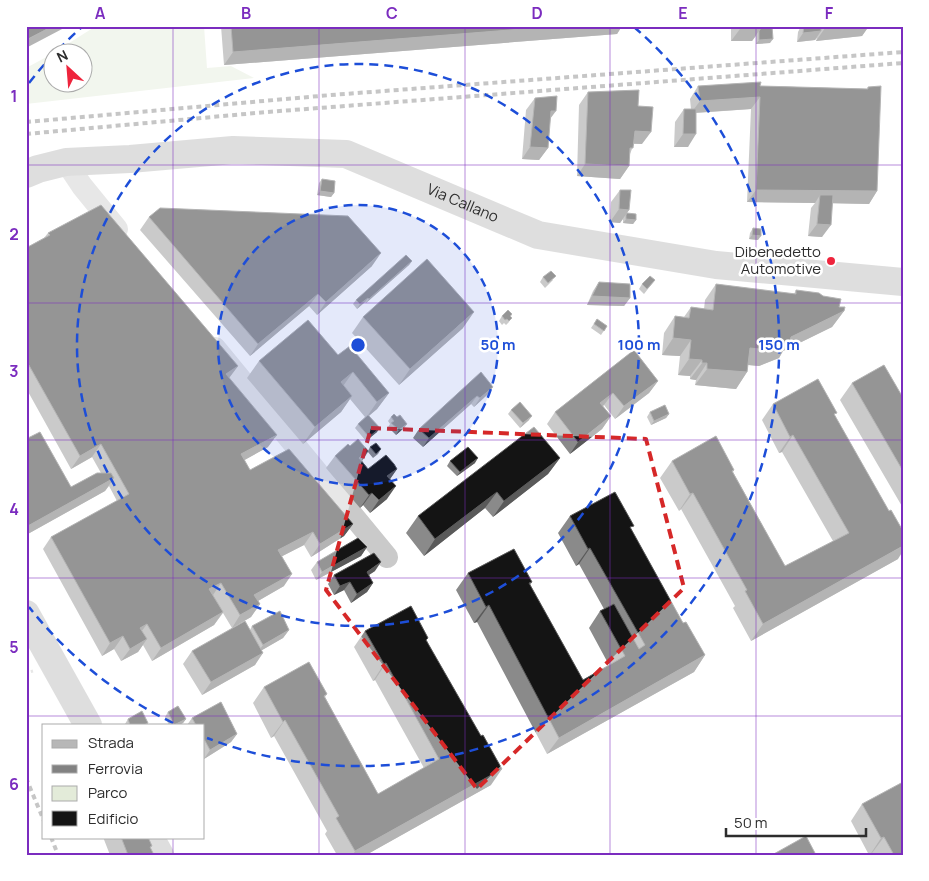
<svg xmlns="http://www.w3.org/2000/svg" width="929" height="881" viewBox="0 0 929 881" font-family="Manrope,sans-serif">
  <rect width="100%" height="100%" fill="#fff"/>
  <path fill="#e3ebd9" d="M96 26H204L207 68 231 66 254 78 26 104V68L52 54V82H82V52H55Z"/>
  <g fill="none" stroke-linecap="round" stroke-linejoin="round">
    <path stroke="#cacaca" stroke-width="3" stroke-dasharray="2.5 2.5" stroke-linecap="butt" d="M26 673 33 671"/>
    <path stroke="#cacaca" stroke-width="22" d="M66 162 82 186 117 229
      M215 348 387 557"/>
    <g stroke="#b7b7b7" stroke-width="28">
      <path id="s1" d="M26 174 38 169 66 162 130 159 233 150 346 154 538 235 716 265 903 282"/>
      <path d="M26 614 88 725"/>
      <path d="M150 837 160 855"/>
    </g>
    <path stroke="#828282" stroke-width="4" stroke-dasharray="5 4" stroke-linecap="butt" d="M26 122 331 95 903 52
      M26 134 267 112 903 63
      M26 778 44 821
      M51 837 58 855"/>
  </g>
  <path fill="#8a8a8a" d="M221 26H622L617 34 224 65Z
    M731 26H772L770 43 756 44V36L752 41H731Z
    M801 26H869L862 36 816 41 817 38 815 40 797 42 798 32Z
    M698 86H760L867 89 868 87 877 191 869 204 832 203 822 237 808 236 811 208 815 203 747 202 751 109 696 113 688 147H674L675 122 684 109H691L690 99Z
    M588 92 638 106 642 144H634L630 154 629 166 620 179 577 176 579 105Z
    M535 98 550 119 548 148 539 160 522 159 526 110Z
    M322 179 334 193 331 197 317 195 319 183Z
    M620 190 629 210 627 213 636 220 633 224 623 223V219L620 223 610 222 611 202Z
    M149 217 372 266 317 315 309 306 250 356 140 230Z
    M753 228 758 240 749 239 750 233Z
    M48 233 238 366 229 378 268 447 244 460 250 470 353 524 344 536 311 557 304 545 282 556 284 586 258 601 260 604 251 617 232 628 223 613 214 625 152 661 143 645 138 652 121 661 114 649 102 656 43 549 51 537 117 501 109 486 105 491 26 535V439L71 487 101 473 92 457 71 469 26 388V248L44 238Z
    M412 261 409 265 366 303 365 302 357 309 353 304 356 300Z
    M543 277 553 280 545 288 540 282Z
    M655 280 644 294 639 289 642 284Z
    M599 282 630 298 624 306 587 305 593 291Z
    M716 284 794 294 796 290 823 296 839 307 844 311 832 327 783 351 779 358 759 366 748 365 747 372 736 389 695 385 696 380 690 379V376L678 375 680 356 662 355 664 333 675 316 684 317 691 307 704 309 705 300Z
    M512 314 509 322 506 325 504 323 502 325 499 321 502 316Z
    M363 317 463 328 399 385 352 333Z
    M597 319 607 326 601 335 591 328Z
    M634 350 658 381 649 393 615 419 604 405 603 406 611 416 602 429 570 454 547 424 555 412Z
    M338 355 389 393 377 409 369 416 377 432 366 441 355 428 358 424 365 417 350 399 341 412 303 444 247 378 259 361Z
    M852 383 902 396H903V508L840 400Z
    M493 387 487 395 474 407 471 404 423 447 413 438 419 429Z
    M773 404 835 416 898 559 751 641 733 608 735 606 681 509 679 511 660 478 672 461 734 470 733 472 785 566 833 541 782 452 779 453 762 420Z
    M511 410 529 420 520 428 508 414Z
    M650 412 669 414 666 418 651 425 647 417Z
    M391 417H397L404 428 396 435 388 427 390 424 388 421Z
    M350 446 368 451 370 447 381 449 378 454 373 458 368 452 362 461 368 469H397L390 479 387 499 370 513 363 505 360 508 326 468 335 456Z
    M560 458 548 474 493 517 485 508 424 556 406 533 418 516Z
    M450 461 475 463 457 476 447 466Z
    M570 516 631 529 683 623 705 655 694 672 547 754 477 622 474 623 456 590 468 573 532 582 530 585 583 680 609 665 589 628 600 611 604 609 579 564 576 566 558 533Z
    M367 547 361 556 316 580 311 570 317 562Z
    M375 571 369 575 373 583 367 592 351 603 344 590 334 595 328 584 334 575Z
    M252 626 289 630 283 638 262 650 255 665 202 695 183 664 192 651 250 630Z
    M365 631 427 641 491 785 366 855H337L325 834 327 831 274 736 271 738 253 703 264 687 327 694 325 697 378 794 424 768 375 680 373 681 354 647Z
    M221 702 237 734 231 742 204 759V725H187L192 718Z
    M168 712 186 719 183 723 179 725H169L165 717Z
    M128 719 146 725H125V724Z
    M862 804 903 855H873L872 853 869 855 851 821Z
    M103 837H148L150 848 154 855H110Z"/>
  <path fill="#5a5a5a" d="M53 26H66L64 28 26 48V40Z
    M560 26H622L617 34 224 65 233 52Z
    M842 26H869L862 36 816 41 825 28Z
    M761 28 752 41H731L740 29Z
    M821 31 815 40 797 42 803 33Z
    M773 39 770 43 756 44 759 40Z
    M760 97 751 109 691 113 700 101Z
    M551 111H556L547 123Z
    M635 131 651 132 642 144 626 143Z
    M683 134H696L688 147H674Z
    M530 147 548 148 539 160 522 159Z
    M585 164 629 166 620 179 577 176Z
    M756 190 877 191 869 204 819 203 820 195 815 203 747 202Z
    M320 191 334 193 331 197 317 195Z
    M619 209 629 210 620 223 610 222Z
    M626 219 636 220 633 224 623 223Z
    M817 224 831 225 822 237 808 236Z
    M752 235 761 236 758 240 749 239Z
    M381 253 372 266 317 315 326 302Z
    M412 261 409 265 366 303 369 299Z
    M318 294 309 306 250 356 258 344Z
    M592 296 630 298 624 306 587 305Z
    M368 298 365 302 357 309 360 304Z
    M844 311 832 327 783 351 779 358 759 366 739 364 750 348 791 337Z
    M474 312 463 328 399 385 410 369Z
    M673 338 691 340 680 356 662 355Z
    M689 359 702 360 690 376 678 375Z
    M702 363H707L696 380 690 379Z
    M238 366 229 378 226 374Z
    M707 369 747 372 736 389 695 385Z
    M353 372 341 389V382Z
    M658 381 649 393 615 419 624 406Z
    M493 387 487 395 474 407 480 398Z
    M389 393 377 409 366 418 377 402Z
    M613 393 604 405 591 415 600 403Z
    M352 396 341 412 303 444 315 427Z
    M477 396 471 404 423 447 429 438Z
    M669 414 666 418 651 425 654 421Z
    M532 416 529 420 520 428 523 423Z
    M611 416 602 429 570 454 578 442Z
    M407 424 404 428 396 435 399 430Z
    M380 428 377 432 366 441 369 437Z
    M277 435 268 447 232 467 241 454Z
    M793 435 782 452 779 453 790 437Z
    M101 444 92 457 71 469 80 456Z
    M368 451 359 464V458Z
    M478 458 475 463 457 476 460 472Z
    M560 458 548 474 493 517 504 501Z
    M397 469 388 482 387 476Z
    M114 478 105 491 26 535V527Z
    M396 486 387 499 370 513 379 500Z
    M497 492 485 508 424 556 435 539Z
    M372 493 363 505 360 508 369 495Z
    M693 493 681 509 679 511 690 494Z
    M353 524 344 536 311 557 320 544Z
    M313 532 304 545 269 563 278 550Z
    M903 546V551L898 559 751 641 763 624Z
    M367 547 361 556 316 580 322 572Z
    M590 548 579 564 576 566 588 549Z
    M381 562 375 571 361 580 367 572Z
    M292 574 284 586 246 608 254 595Z
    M350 582 344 590 334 595 340 586Z
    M221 583 213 595 209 589Z
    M373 583 367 592 351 603 357 594Z
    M260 604 251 617 232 628 240 615Z
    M489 605 477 622 474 623 486 607Z
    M223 612 214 625 152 661 161 648Z
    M147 624 138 636 140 628Z
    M289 630 283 638 257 653 263 645Z
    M123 636 114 649 102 656 110 643Z
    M147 639 138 652 121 661 130 649Z
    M263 653 255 665 202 695 211 682Z
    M705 655 694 672 547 754 559 738Z
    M386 663 375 680 373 681 384 664Z
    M186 719 183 723 179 725H174Z
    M285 720 274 736 271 738 283 722Z
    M237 734 231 742 204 759 210 750Z
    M502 769 491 785 366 855H353L355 851Z
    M884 837 872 853 870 855 881 838Z"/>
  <path fill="#141414" stroke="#5a5a5a" d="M26 26H53L26 40Z
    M231 26H560L233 52Z
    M740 26H761V28L740 29Z
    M761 26H772L773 39 759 40V31L761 28Z
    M804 26H821V31L803 33Z
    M825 26H842L825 28Z
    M761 82 760 86 868 89V87L881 86 877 191 756 190 760 97 700 101 698 86Z
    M639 90 638 106 653 107 651 132 635 131 633 148H630L629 166 585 164 588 92Z
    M557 96 556 111H551L548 148 530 147 535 98Z
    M684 109H696V134H683Z
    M322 179 335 181 334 193 320 191Z
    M620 190H631L629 210 619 209Z
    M820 195H833L831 225 817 224Z
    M101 205 238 366 226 374 277 435 241 454 250 470 289 449 353 524 320 544 313 532 278 550 292 574 254 595 260 604 240 615 221 583 209 589 223 612 161 648 147 624 140 628 147 639 130 649 123 636 110 643 51 537 129 494 101 444 80 456 26 360V248L50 235 48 233Z
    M160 208 348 216 381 253 326 302 318 294 258 344 149 217Z
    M627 213 636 214V220L626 219V215Z
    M753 228 761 229V236L752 235Z
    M406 255 412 261 369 299 368 298 360 304 356 300Z
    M427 259 474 312 410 369 363 317Z
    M551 271 556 276 548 283 543 277Z
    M650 276 655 280 647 289 642 284Z
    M599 282 630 284V298L592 296Z
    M716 284 796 294V290L819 293 823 296 841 299 839 307H845L844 311 791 337 790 341 770 350 750 348 747 372 707 369V363H702V360L689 359 691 340 673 338 675 316 689 318 691 307 713 310Z
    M508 310 512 314 510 316 512 318 509 321 507 319 505 320 502 316Z
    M597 319 607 326 604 331 594 324Z
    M308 320 338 355 350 346 389 393 377 402 353 372 341 382 352 396 315 427 259 361Z
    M634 350 658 381 624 406 613 393 600 403 611 416 578 442 555 412Z
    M884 365 902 396H903V471L852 383Z
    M481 372 493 387 480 398 477 396 429 438 419 429Z
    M818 379 837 413 834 414 889 511 891 510 903 531V546L763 624 745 591 747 590 693 493 690 494 672 461 716 436 734 470 732 471 785 566 849 533 793 435 790 437 773 404Z
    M520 402 532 416 523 423 511 410Z
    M665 405 669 414 654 421 650 412Z
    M394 414 397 417 400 415 407 424 399 430 391 423 394 421 391 417Z
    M368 415 380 428 369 437 358 424Z
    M534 427 560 458 504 501 497 492 435 539 418 516Z
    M40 432 71 487 97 473H111L114 478 26 527V439Z
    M358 439 368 451 359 458 368 469 386 455 394 464 397 469 387 476 396 486 379 500 372 493 369 495 335 456 348 444 350 446Z
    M376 443 381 449 376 454 370 447Z
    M468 447 478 458 460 472 450 461Z
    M615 492 634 526 630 527 683 623 686 622 705 655 559 738 489 605 486 607 468 573 514 549 532 582 529 583 583 680 625 656 600 611 614 604 639 649 645 645 590 548 588 549 570 516Z
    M358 538 367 547 322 572 317 562Z
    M374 553 381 562 367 572 373 583 357 594 350 582 340 586 334 575Z
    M411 606 428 638 426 640 481 736 483 735 502 769 355 851 336 818 339 816 285 720 283 722 264 687 309 662 327 694 324 696 378 794 439 759 386 663 384 664 365 631Z
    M280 611 289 630 263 645 252 626Z
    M245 621 263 653 211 682 192 651Z
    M221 702 237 734 210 750 204 739V725H196L192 718Z
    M178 706 186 719 174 725 168 712Z
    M142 711 148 723 144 725H130L128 719Z
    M903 782V855H894L884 837 881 838 862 804Z
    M806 836 816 855H772Z
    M121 837H148L152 846 150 847 154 855H128Z"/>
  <path d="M0 0H929V881H0ZM371 428 646 439 684 588 477 789 326 590Z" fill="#fff" fill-opacity=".55" fill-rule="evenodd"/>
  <path fill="none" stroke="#d62828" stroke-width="4" stroke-dasharray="10 6" stroke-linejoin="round" d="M371 428 646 439 684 588 477 789 326 590Z"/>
  <path fill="none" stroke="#7b2cbf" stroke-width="1" stroke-opacity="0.55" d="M173 26V725M319 26V855M465 26V855M610 26V855M756 26V855M26 165H903M26 303H903M26 440H903M26 578H903M26 716H903M173 837V855"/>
  <circle cx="358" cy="345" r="140" fill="#1d4ed8" fill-opacity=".12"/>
  <g fill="none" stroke="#1d4ed8" stroke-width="2.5" stroke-dasharray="9 6">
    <circle cx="358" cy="345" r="140"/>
    <circle cx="358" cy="345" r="281"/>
    <path d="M173 723A421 421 0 0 1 29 607M29 83A421 421 0 0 1 50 58M58 50A421 421 0 0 1 82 27M634 27A421 421 0 0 1 207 738"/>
  </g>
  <circle fill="#ee243c" stroke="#fff" stroke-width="2" cx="831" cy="261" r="5"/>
  <g text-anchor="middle" stroke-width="5" stroke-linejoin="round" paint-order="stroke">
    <g font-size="15" fill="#2d2d2d" stroke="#fff">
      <text dy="5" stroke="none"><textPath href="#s1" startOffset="449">Via Callano</textPath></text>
    </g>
    <g font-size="15" fill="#2d2d2d" stroke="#fff" text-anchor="end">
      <text x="821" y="257">Dibenedetto<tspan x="821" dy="17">Automotive</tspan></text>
    </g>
  </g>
  <circle cx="358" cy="345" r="8" fill="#1d4ed8" stroke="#fff" stroke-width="2.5"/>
  <g font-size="15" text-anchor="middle" font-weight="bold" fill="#1d4ed8" stroke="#fff" stroke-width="5" stroke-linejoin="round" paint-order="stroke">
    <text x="498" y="350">50 m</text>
    <text x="639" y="350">100 m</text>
    <text x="779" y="350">150 m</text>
  </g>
  <rect width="929" height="881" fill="none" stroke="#ffffff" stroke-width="55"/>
  <rect x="42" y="724" width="162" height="115" fill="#ffffff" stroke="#ababab"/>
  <rect x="52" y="740" width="25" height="8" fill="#b7b7b7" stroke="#ababab"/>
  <text x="88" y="748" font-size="15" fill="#2d2d2d">Strada</text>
  <rect x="52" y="765" width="25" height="8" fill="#828282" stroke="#ababab"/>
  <text x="88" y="774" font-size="15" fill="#2d2d2d">Ferrovia</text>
  <rect x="52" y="786" width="25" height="15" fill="#e3ebd9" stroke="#ababab"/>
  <text x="88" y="798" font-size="15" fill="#2d2d2d">Parco</text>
  <rect x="52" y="811" width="25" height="15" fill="#141414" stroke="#ababab"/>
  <text x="88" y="824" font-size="15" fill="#2d2d2d">Edificio</text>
  <g transform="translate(68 68) rotate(334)"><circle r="24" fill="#ffffff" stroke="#ababab"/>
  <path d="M0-4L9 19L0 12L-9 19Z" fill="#ee243c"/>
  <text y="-8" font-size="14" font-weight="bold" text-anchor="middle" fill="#2d2d2d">N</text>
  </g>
  <path d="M726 828v8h140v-8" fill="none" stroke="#2d2d2d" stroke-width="2.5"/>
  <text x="734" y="828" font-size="15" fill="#2d2d2d" stroke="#ffffff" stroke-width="4" paint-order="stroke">50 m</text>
  <rect x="28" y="28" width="874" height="826" fill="none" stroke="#7b2cbf" stroke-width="2"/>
  <g font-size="16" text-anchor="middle" font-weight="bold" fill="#7b2cbf">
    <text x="100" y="19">A</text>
    <text x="246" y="19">B</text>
    <text x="392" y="19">C</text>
    <text x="537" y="19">D</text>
    <text x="683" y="19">E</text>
    <text x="829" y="19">F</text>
    <text x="14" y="102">1</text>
    <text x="14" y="240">2</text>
    <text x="14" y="377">3</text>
    <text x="14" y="515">4</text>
    <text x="14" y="653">5</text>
    <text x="14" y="790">6</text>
  </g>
</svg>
